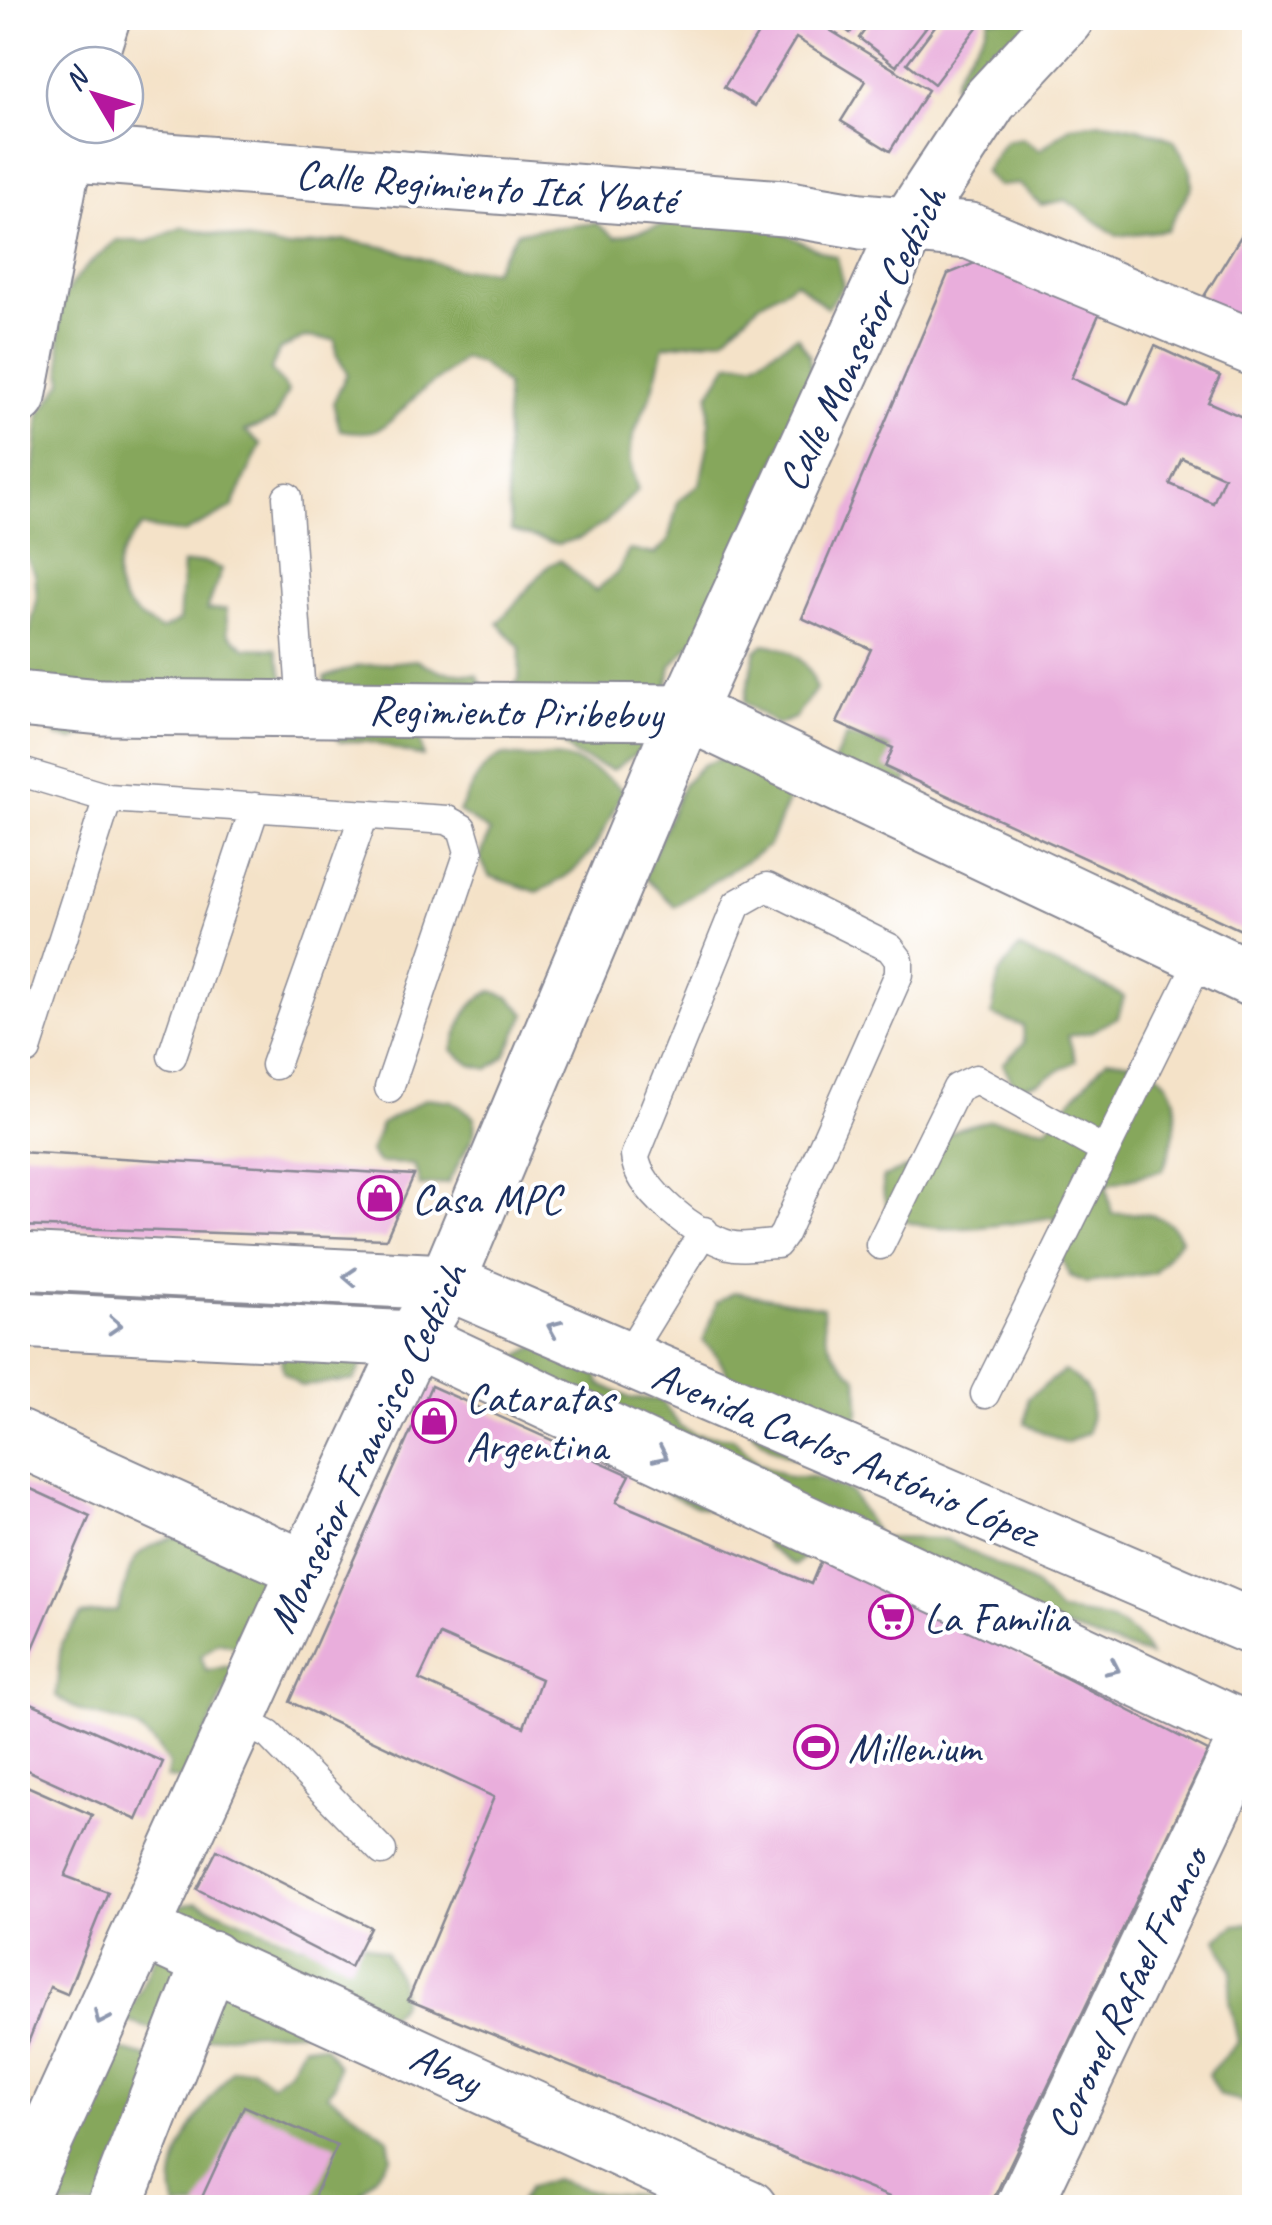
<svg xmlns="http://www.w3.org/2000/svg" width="1272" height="2225" viewBox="0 0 1272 2225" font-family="Caveat,sans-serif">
  <rect width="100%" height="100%" fill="#fff"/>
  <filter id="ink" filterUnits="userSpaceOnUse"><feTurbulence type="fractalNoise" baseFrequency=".01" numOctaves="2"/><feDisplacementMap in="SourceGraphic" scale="20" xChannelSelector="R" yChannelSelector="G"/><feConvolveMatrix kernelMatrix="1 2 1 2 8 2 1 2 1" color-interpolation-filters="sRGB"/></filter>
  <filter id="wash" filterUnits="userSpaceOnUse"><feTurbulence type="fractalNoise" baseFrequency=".0048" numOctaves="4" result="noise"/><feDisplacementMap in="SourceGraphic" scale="40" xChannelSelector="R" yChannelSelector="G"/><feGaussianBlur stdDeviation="2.25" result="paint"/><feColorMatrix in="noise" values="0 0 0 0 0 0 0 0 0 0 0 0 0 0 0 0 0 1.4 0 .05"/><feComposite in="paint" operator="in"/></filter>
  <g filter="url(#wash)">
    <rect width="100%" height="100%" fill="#f4e2c8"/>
    <path fill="#86a75c" stroke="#506b5d" stroke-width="2.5" d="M989 18H1026L1042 32 963 91 953 85C959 58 983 43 989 18Z
      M1101 122C1125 124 1151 131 1174 140L1191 170 1192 186 1167 230 1117 236 1066 200 1041 205 1019 184 998 186 984 172 1005 141 1022 138 1040 150 1071 126Z
      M737 206C772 224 799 245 837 257L843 286 827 308 796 282 760 303 724 338 664 346C660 361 657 377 652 392 636 432 621 445 638 490L605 523 580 538 558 544 511 531 506 484V385L481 364 463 358C448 375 430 383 414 398 387 424 382 438 340 430L333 403 347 373 336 354 335 340 306 337 279 350 271 370 288 391 274 420 245 431 261 444 232 508 184 533 142 527C102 568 110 605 161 630L179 621 183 564 204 562 222 569 207 610 226 609 228 633 245 648 276 649 286 687 107 722 74 740 57 737 25 668 24 655 37 600 35 574 19 544 29 516 40 414 63 382C56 301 52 294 117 240L148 242 183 227 284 248 344 240 389 248 456 269 493 270 517 232 596 223 616 237Z
      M797 336 809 354 811 376 709 624 671 666 667 690 641 750 613 770 575 756 547 728C504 731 463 745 420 738L423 756C389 751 375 737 340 742L324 723 325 677 359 666 416 660 439 671 477 675 486 691H508L519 680 520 648 498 623 548 566 560 560 595 591 617 573 629 550 655 554 668 541 678 501 700 484 709 439V394L729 363 755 362Z
      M764 644C790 647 811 662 816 689L795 718 777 725 744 702 756 651Z
      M846 736 893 748 914 766 904 785 834 762Z
      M503 755C521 759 532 757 551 757 574 756 606 775 623 790 600 839 590 870 537 892L489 876 480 858 490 832 459 812C470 789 479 766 503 755Z
      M731 755 792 791 769 846 675 906 644 877 684 783 702 765Z
      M1019 948C1054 967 1090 976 1124 997L1118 1017 1090 1032 1068 1036 1076 1061 1039 1082 1015 1087 1003 1064 1024 1043 1023 1026 992 1015 999 974Z
      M492 991 509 997 526 1014 505 1056 488 1069 471 1065 452 1050C460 1023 466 1003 492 991Z
      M1107 1059C1184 1064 1187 1107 1163 1170L1106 1185 1112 1214C1139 1212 1168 1211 1181 1239L1154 1273 1087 1283 1070 1276 1059 1254 1055 1217C1016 1222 924 1242 893 1213 882 1203 883 1190 883 1177L915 1166 935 1142 960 1128 991 1120 1047 1128Z
      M427 1098 452 1101 475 1117 474 1134 448 1183 420 1186 414 1164 378 1163 370 1152 381 1124Z
      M735 1292 823 1307C823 1342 832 1355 857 1378 859 1402 863 1416 850 1436 836 1457 826 1465 800 1459 722 1441 747 1375 703 1342L717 1302Z
      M385 1298V1320L354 1380 301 1386 283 1372 273 1309 284 1300Z
      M535 1347 593 1362 600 1384 630 1398 661 1400 680 1426 695 1434 733 1438 758 1463 789 1477H815L851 1492 879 1538 946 1539 1034 1584 1059 1612C1100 1616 1129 1617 1150 1656L814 1547 795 1566 767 1547 762 1521C719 1510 670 1509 643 1468L516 1357Z
      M1064 1371C1093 1386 1094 1402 1088 1433L1066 1443 1025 1424 1028 1398Z
      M175 1537C200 1545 274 1559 266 1597 262 1614 250 1632 242 1648L218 1642 201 1656 206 1671 237 1664 185 1780 167 1778 169 1765C133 1702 103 1733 56 1696L61 1644 81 1615 117 1611C135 1566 121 1553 175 1537Z
      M197 1902 300 1945 327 1938 359 1941 385 1952 401 1982V2003L391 2015 324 2030 242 2033 191 2041 126 2021 178 1906Z
      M1254 1923V2106L1219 2095 1208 2074 1238 2042 1229 2000 1232 1971 1217 1939 1235 1925Z
      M303 2045 325 2046 338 2066 335 2084 327 2094 388 2138 391 2157 349 2207H176C160 2162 204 2106 232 2070L251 2068 272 2084 289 2070Z
      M110 2047 162 2061 119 2207H18V2132Z
      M554 2179 597 2193 675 2197 693 2207 529 2208 520 2201 528 2188Z"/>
    <g id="blocks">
      <path fill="#e9aedc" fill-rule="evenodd" d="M768 18H810L928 90 890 151 841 121 866 81 796 38 755 106 724 87Z
        M830 18H862L850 33Z
        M874 18H933L896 66 859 38Z
        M941 18H984L934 84 907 63Z
        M1254 215V333L1201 301Z
        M982 260 1101 310 1071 378 1128 404 1155 346 1220 376 1208 402 1254 422V936L885 767 893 748 837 723 871 649 802 618 948 274ZM1182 458 1224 477 1213 503 1170 484Z
        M18 1152 414 1175 386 1239 18 1226Z
        M431 1386 630 1475 616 1502 811 1584 821 1560 931 1609 1208 1751 989 2208H916L408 2000 494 1797 290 1702ZM440 1635 541 1679 524 1727 419 1680Z
        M18 1483 90 1516 18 1683Z
        M18 1697 163 1762 137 1820 18 1766Z
        M18 1782 92 1815 65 1876 108 1892 67 1994 50 1987 18 2068Z
        M217 1850 370 1927 350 1967 197 1889Z
        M244 2106 337 2146 309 2208H197Z"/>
    </g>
  </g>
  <g filter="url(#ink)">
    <use href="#blocks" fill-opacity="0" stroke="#888893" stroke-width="2.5"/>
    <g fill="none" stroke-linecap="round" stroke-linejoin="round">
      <g stroke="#888893" stroke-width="31">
        <path id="service" d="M287 497 302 709
          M18 771 108 798 447 820 462 828 469 852 389 1088
          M767 887 890 948 899 960V974L784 1234 777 1244C763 1244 743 1249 729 1245 697 1236 637 1189 635 1156L737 904Z
          M27 1050 108 798
          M172 1056 255 807
          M275 1065 364 815
          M880 1245 957 1088 976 1079 1105 1151
          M625 1359 704 1231
          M985 1394 1202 955
          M238 1719 269 1735 382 1851"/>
      </g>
      <g stroke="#888893" stroke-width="59">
        <path id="minor" d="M87 65 102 18
          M18 135 61 153 784 208 861 221 970 231 1254 348
          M18 146 61 18
          M18 397 70 125
          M18 699 101 707 686 712 1254 980
          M18 1438 306 1569
          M142 1930 749 2208
          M18 2200 306 1569 414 1339 447 1282 686 712 909 224 990 100 1066 18
          M114 2208 211 1959
          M1023 2208 1254 1722"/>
      </g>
      <g stroke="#888893" stroke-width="59">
        <path id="secondary" d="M18 1261 447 1282 1254 1628
          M18 1320 414 1339 1254 1734"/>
      </g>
      <use href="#service" stroke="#fff" stroke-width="28"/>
      <use href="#minor" stroke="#fff" stroke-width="55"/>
      <use href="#secondary" stroke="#fff" stroke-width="55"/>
    </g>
    <defs><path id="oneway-chevron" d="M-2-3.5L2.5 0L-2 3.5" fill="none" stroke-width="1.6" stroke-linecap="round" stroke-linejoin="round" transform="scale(2.5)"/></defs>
    <g stroke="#8d97ae">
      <use href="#oneway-chevron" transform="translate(350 1277) rotate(-177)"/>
      <use href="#oneway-chevron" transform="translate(115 1325) rotate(3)"/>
      <use href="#oneway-chevron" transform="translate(554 1328) rotate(-157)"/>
      <use href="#oneway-chevron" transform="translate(661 1455) rotate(25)"/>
      <use href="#oneway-chevron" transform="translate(1113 1668) rotate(25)"/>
      <use href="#oneway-chevron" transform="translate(101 2018) rotate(115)"/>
    </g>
  </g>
  <defs>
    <g id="shop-ring" transform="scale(2.25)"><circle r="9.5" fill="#fff" stroke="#b5179e" stroke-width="1.5"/><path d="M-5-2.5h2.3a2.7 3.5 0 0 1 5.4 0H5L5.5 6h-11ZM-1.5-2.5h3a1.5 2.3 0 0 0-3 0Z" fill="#b5179e"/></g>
    <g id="supermarket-ring" transform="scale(2.25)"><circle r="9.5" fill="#fff" stroke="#b5179e" stroke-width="1.5"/><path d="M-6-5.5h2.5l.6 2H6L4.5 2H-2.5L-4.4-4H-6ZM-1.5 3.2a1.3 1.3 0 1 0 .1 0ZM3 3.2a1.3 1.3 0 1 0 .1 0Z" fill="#b5179e"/></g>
    <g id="stadium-ring" transform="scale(2.25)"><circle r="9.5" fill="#fff" stroke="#b5179e" stroke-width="1.5"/><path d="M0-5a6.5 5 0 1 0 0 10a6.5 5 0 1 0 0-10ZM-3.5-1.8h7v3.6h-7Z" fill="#b5179e"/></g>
  </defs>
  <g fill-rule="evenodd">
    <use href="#shop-ring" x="380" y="1198"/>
    <use href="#shop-ring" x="434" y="1421"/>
    <use href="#supermarket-ring" x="891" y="1617"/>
    <use href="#stadium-ring" x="816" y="1747"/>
  </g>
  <g text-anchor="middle" stroke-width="8" stroke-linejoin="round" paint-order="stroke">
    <g font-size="42" fill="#1b2f5e" stroke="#fff">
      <text transform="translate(486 186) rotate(4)" y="15">Calle Regimiento Itá Ybaté</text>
      <text transform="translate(861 338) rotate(-64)" y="15">Calle Monseñor Cedzich</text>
      <text transform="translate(516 711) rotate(1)" y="15">Regimiento Piribebuy</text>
      <text transform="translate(366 1447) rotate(-64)" y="15">Monseñor Francisco Cedzich</text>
      <text transform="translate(846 1453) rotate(23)" y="15">Avenida Carlos António López</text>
      <text transform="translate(1126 1992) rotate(-64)" y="15">Coronel Rafael Franco</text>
      <text transform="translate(446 2068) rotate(25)" y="15">Abay</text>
    </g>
    <g font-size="42" fill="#1b2f5e" stroke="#fff" text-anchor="start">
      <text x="412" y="1213">Casa MPC</text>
      <text x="466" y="1412">Cataratas<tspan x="466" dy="48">Argentina</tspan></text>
      <text x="924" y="1632">La Familia</text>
      <text x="848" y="1762">Millenium</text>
    </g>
  </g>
  <rect width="1272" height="2225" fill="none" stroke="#fff" stroke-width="60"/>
  <g transform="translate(95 95) rotate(308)"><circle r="48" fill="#ffffff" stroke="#a4acbf" stroke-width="2.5"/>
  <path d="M0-8L18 38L0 25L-18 38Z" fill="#b5179e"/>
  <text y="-15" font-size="28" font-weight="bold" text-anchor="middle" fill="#1b2f5e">N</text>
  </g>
</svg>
